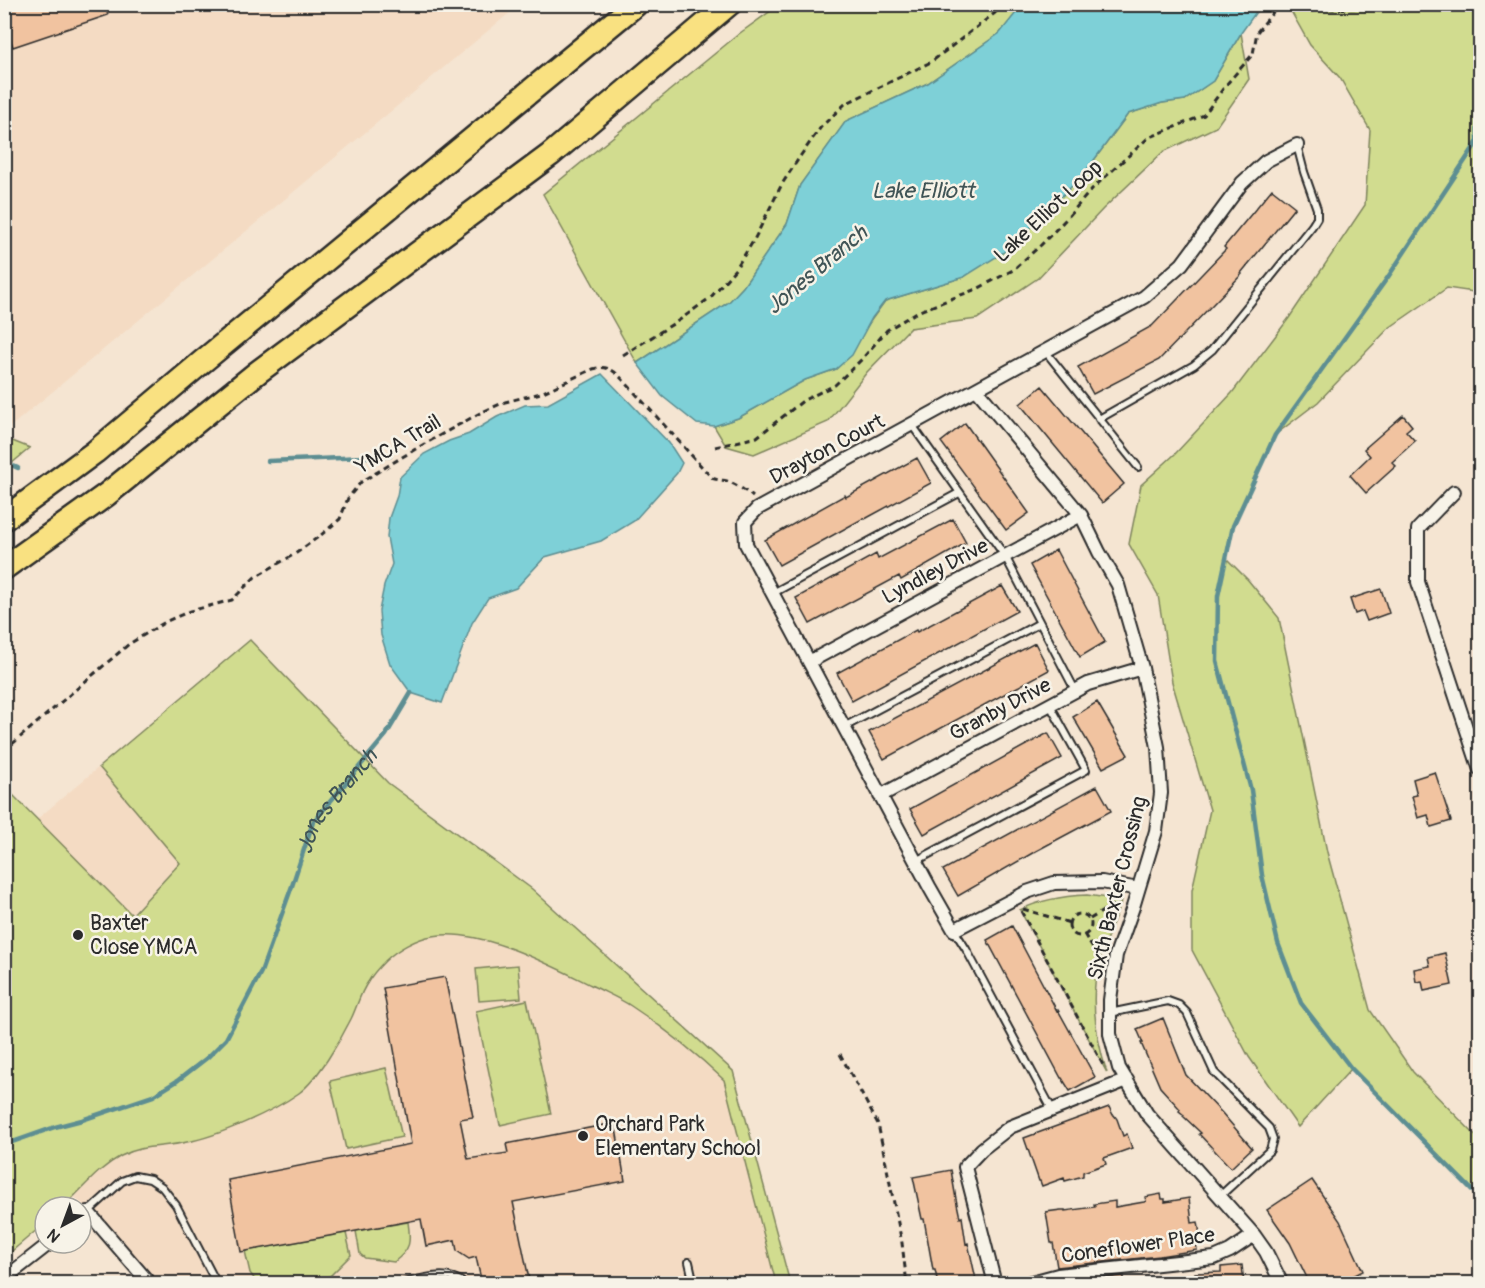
<svg xmlns="http://www.w3.org/2000/svg" width="1485" height="1288" viewBox="0 0 1485 1288" font-family="Pangolin,sans-serif">
  <rect width="100%" height="100%" fill="#f5e5d2"/>
  <filter id="ink" filterUnits="userSpaceOnUse"><feTurbulence type="fractalNoise" baseFrequency=".0167" numOctaves="2"/><feDisplacementMap in="SourceGraphic" scale="12" xChannelSelector="R" yChannelSelector="G"/><feConvolveMatrix kernelMatrix="1 2 1 2 8 2 1 2 1" color-interpolation-filters="sRGB"/></filter>
  <g filter="url(#ink)">
    <path fill="#f4dbc3" d="M5 5H519L5 431Z
      M250 640 388 783 532 889 733 1071 789 1283H150L75 1197 63 1207H57L4 1119 169 954 36 820Z"/>
    <path fill="#d1dc8f" stroke="#7e845d" stroke-width="1.5" d="M779 5H1023L1000 33 928 83 846 121 800 185 787 224 743 287 729 302 637 363 543 194 740 33Z
      M1296 5H1480V293L1447 288 1389 328 1318 402 1275 435 1233 526 1226 558 1248 580 1279 618 1327 852 1370 1010 1413 1072 1480 1140V1198L1352 1068 1298 1127 1249 1057 1192 950V890L1210 810 1172 682 1158 595 1129 544 1141 485 1175 454 1232 393 1289 318 1365 205 1370 130 1340 78 1310 45 1292 13Z
      M1241 33 1249 79 1216 127 1163 152 1103 209 1038 278 977 319 910 328 867 372 828 422 754 454 726 446 714 426 738 418 805 380 836 369 885 301 964 277 1083 175 1128 114 1162 103 1185 100 1213 81Z
      M5 438 30 448 5 469Z
      M250 640 388 783 532 889 733 1071 790 1283H776L724 1080C695 1052 664 1028 631 1006 619 998 604 992 591 985 550 965 479 927 433 936 417 938 396 950 385 961 379 967 372 975 368 982 360 993 357 1007 351 1019 340 1041 318 1079 299 1093 272 1112 219 1136 187 1142 163 1148 143 1144 121 1156 97 1169 83 1189 63 1207H45V1223L5 1257V787L132 915 180 863 99 767Z
      M1087 895 1122 900C1114 920 1105 940 1099 962 1089 998 1096 1038 1107 1073L1020 910C1042 899 1064 896 1087 895Z
      M518 965 521 998 479 1001 476 969Z
      M527 1000 551 1114 500 1125 476 1011Z
      M386 1068 402 1137 346 1149 330 1081Z
      M408 1222C411 1242 411 1249 394 1262L365 1258 360 1254 356 1231Z
      M346 1233 351 1255 330 1276 308 1283 258 1284 250 1273 245 1251Z"/>
    <path fill="#7ed0d7" stroke="#5d8e92" stroke-width="1.5" d="M1023 4 1261 5 1241 33 1213 81 1185 100 1162 103 1128 114 1083 175 1009 249 964 277 885 301 872 318 852 355 836 369 805 380 738 418 714 426 697 424 662 396 637 363 729 302 743 287 787 224 800 185 846 121 928 83 1000 33Z
      M602 374 669 443 682 463 677 473 634 521 601 541 545 557 516 588 488 598 472 623 442 703 411 693 390 664 381 635 379 611 384 586 392 564 387 537 389 518 397 496 400 477 424 454 449 441 469 434 497 417 525 405 548 404Z"/>
    <g fill="none" stroke-linecap="round" stroke-linejoin="round">
      <g stroke="#5d8e92" stroke-width="4.5">
        <path d="M1480 31 1475 62 1478 141 1388 277 1275 435 1233 526 1218 596 1217 661 1251 790 1262 875 1278 943 1301 1003 1351 1068 1480 1198"/>
        <path d="M268 461 390 456"/>
        <path d="M4 462 18 468"/>
        <path id="s1" d="M4 1145 55 1127 82 1120 153 1096 177 1081 208 1057 226 1039 261 972 292 886 313 822 386 735 411 693"/>
      </g>
    </g>
    <path fill="#f1c3a0" stroke="#2b2b2b" stroke-width="1.5" d="M4 4H104L108 15 13 47 4 21Z
      M1272 189 1295 207 1241 273 1242 274 1159 360 1093 394 1078 367 1152 326 1226 249 1224 247Z
      M1042 386 1124 484 1102 503 1020 404Z
      M1403 415 1412 426 1406 431 1415 441 1392 462 1396 466 1366 493 1350 475 1370 456 1364 449Z
      M965 423 1029 513 1006 530 941 442Z
      M917 458 931 483 865 519 864 518 779 565 765 540 845 495 846 497Z
      M953 519 966 543 901 580 899 576 810 624 796 598 876 554 878 559Z
      M1056 550 1105 642 1080 657 1030 565Z
      M1002 586 1017 611 852 701 837 673 916 630 917 632Z
      M1381 589 1389 613 1367 621 1363 611 1355 614 1350 599Z
      M1035 643 1049 670 884 759 869 732Z
      M1097 702 1128 755 1103 768 1073 717Z
      M1048 733 1062 758 924 834 910 809Z
      M1435 772 1451 821 1431 827 1428 815 1418 818 1412 796 1417 795 1413 779Z
      M1097 786 1111 811 1036 851 958 896 943 870Z
      M1012 926 1057 1011 1058 1010 1095 1077 1070 1091 1062 1078H1061L987 940Z
      M1445 953 1452 985 1424 991 1422 981 1416 982 1414 969 1430 966 1428 957Z
      M445 977 473 1117 460 1119 468 1159 508 1153 506 1144 615 1123 625 1181 513 1202 530 1284H482L476 1257 469 1259 457 1251 455 1240 426 1246 421 1219 241 1252 228 1180 411 1144 383 988Z
      M1163 1018 1186 1075 1222 1113 1252 1148 1231 1168 1199 1134 1201 1133 1183 1116 1184 1115 1179 1111 1180 1109 1160 1087 1141 1043H1143L1137 1029Z
      M1109 1107 1113 1115H1114L1117 1119 1123 1136 1127 1134 1132 1148 1104 1158 1106 1164 1083 1172V1176L1065 1181 1064 1178 1042 1186 1040 1181H1039L1024 1138Z
      M951 1170 956 1199 960 1218 962 1217 966 1244 968 1243 977 1284H938L935 1270H933L924 1219H922L913 1177Z
      M1312 1180 1340 1221 1363 1271 1337 1284H1310L1290 1243 1267 1210Z
      M1161 1194 1162 1199H1165V1202L1189 1198 1192 1223 1198 1222 1200 1235 1195 1236 1197 1250 1160 1256 1057 1267 1053 1243H1051L1046 1212 1061 1210H1065V1211L1095 1207 1094 1204 1115 1201V1207L1144 1202 1146 1201 1145 1197Z
      M1242 1265 1244 1284H1195V1273L1221 1272V1267Z
      M1124 1276V1284L1060 1283Z"/>
    <g fill="none" stroke-linecap="round" stroke-linejoin="round">
      <g stroke="#2b2b2b" stroke-width="10">
        <path id="lane" d="M1046 352 1138 467
          M1099 419 1194 365 1212 350 1312 226 1317 218V209L1304 172 1297 145
          M912 425 1005 556 1075 690
          M773 593 959 493
          M844 727 1040 623
          M916 861 1086 770 1050 705
          M954 930 966 949 1053 1111
          M1110 1013 1168 1001 1179 1005 1187 1013 1214 1072 1269 1128 1273 1139 1270 1150 1220 1196
          M88 1212 122 1181 135 1176 150 1179 162 1187 176 1205 217 1284
          M689 1262 694 1284
          M399 1284C417 1280 449 1269 464 1284"/>
      </g>
      <g stroke="#2b2b2b" stroke-width="16">
        <path id="street" d="M977 390 1081 515 1099 552 1118 585 1142 668 1158 747 1161 793 1156 831 1133 907 1116 955 1110 1000V1034L1119 1068 1147 1114 1254 1235 1266 1252 1282 1284
          M1454 492 1418 529V582L1480 770
          M809 662 1081 515
          M880 796 1088 684 1142 668
          M1138 889 1102 882 1054 883 1027 892 954 930 930 888 746 544 745 522 757 509 1144 297 1182 264 1242 183 1266 161 1297 145
          M81 1218 88 1212 150 1284
          M4 1279 50 1243
          M995 1284 965 1167 982 1149 1010 1127 1127 1080
          M1024 1284 1058 1275 1214 1258 1230 1251 1254 1235"/>
      </g>
      <g stroke="#2b2b2b" stroke-width="27">
        <path id="highway" d="M4 519 95 452 202 362 636 4
          M4 568 106 495 258 372 550 155 729 4"/>
      </g>
      <path stroke="#2b2b2b" stroke-width="3" stroke-dasharray="6 4.5" stroke-linecap="butt" d="M623 355 681 319 711 297 736 268 754 240 782 184 801 155 821 127 845 104 931 62 995 13 1000 4
        M715 447 757 437 804 400 835 385 862 359 887 330 917 312 979 288 1013 270 1041 245 1068 217 1092 189 1148 138 1204 115 1225 86 1253 54 1257 32 1278 6 1336 9 1377 7 1379 4
        M4 751 129 644 167 621 190 611 232 600 255 577 295 554 321 535 340 519 348 498 361 482 419 447 480 413 505 402 541 393 593 369C610 364 616 373 627 384L712 478C717 480 721 480 727 481 736 484 746 491 753 497
        M1023 909 1070 923
        M1021 911 1104 1067
        M1069 925a11 11 0 1 1 22 0a11 11 0 1 1-22 0Z
        M1090 919 1121 900
        M1084 934 1100 960
        M840 1054 878 1124 902 1243 907 1284"/>
      <use href="#lane" stroke="#f7f3e8" stroke-width="6"/>
      <use href="#street" stroke="#f7f3e8" stroke-width="12"/>
      <use href="#highway" stroke="#f9e181" stroke-width="22"/>
    </g>
  </g>
  <g fill="#2b2b2b" stroke="#f7f3e8" stroke-width="2">
    <circle cx="78" cy="935" r="6"/>
    <circle cx="583" cy="1136" r="6"/>
  </g>
  <g text-anchor="middle" stroke-width="5" stroke-linejoin="round" paint-order="stroke">
    <g font-size="21" fill="#2b2b2b" stroke="#f7f3e8">
      <text transform="translate(1048 211) rotate(-43)" y="7">Lake Elliot Loop</text>
      <text transform="translate(398 444) rotate(-31)" y="7">YMCA Trail</text>
      <text transform="translate(827 449) rotate(-28)" y="7">Drayton Court</text>
      <text transform="translate(935 571) rotate(-28)" y="7">Lyndley Drive</text>
      <text transform="translate(1000 709) rotate(-28)" y="7">Granby Drive</text>
      <text transform="translate(1117 888) rotate(-76)" y="7">Sixth Baxter Crossing</text>
      <text transform="translate(1138 1245) rotate(-8)" y="7">Coneflower Place</text>
    </g>
    <g font-size="21" fill="#2b2b2b" stroke="#f7f3e8" text-anchor="start">
      <text x="90" y="930">Baxter<tspan x="90" dy="24">Close YMCA</tspan></text>
      <text x="595" y="1131">Orchard Park<tspan x="595" dy="24">Elementary School</tspan></text>
    </g>
    <g font-size="22" font-style="italic" fill="#405456" stroke="#f7f3e8">
      <text x="923" y="198">Lake Elliott</text>
      <text transform="translate(816 269) rotate(-40)" y="8">Jones Branch</text>
      <text dy="8" stroke="none"><textPath href="#s1" startOffset="514">Jones Branch</textPath></text>
    </g>
  </g>
  <rect width="1485" height="1288" fill="none" stroke="#f7f3e8" stroke-width="24"/>
  <rect x="12" y="12" width="1461" height="1264" fill="none" stroke="#2b2b2b" stroke-width="2" filter="url(#ink)"/>
  <g transform="translate(63 1225) rotate(221)"><circle r="28" fill="#f7f3e8" stroke="#a5a39c" stroke-width="1.5"/>
  <path d="M0-4.5L10 22L0 15L-10 22Z" fill="#2b2b2b"/>
  <text y="-9" font-size="16" font-weight="bold" text-anchor="middle" fill="#2b2b2b">N</text>
  </g>
</svg>
